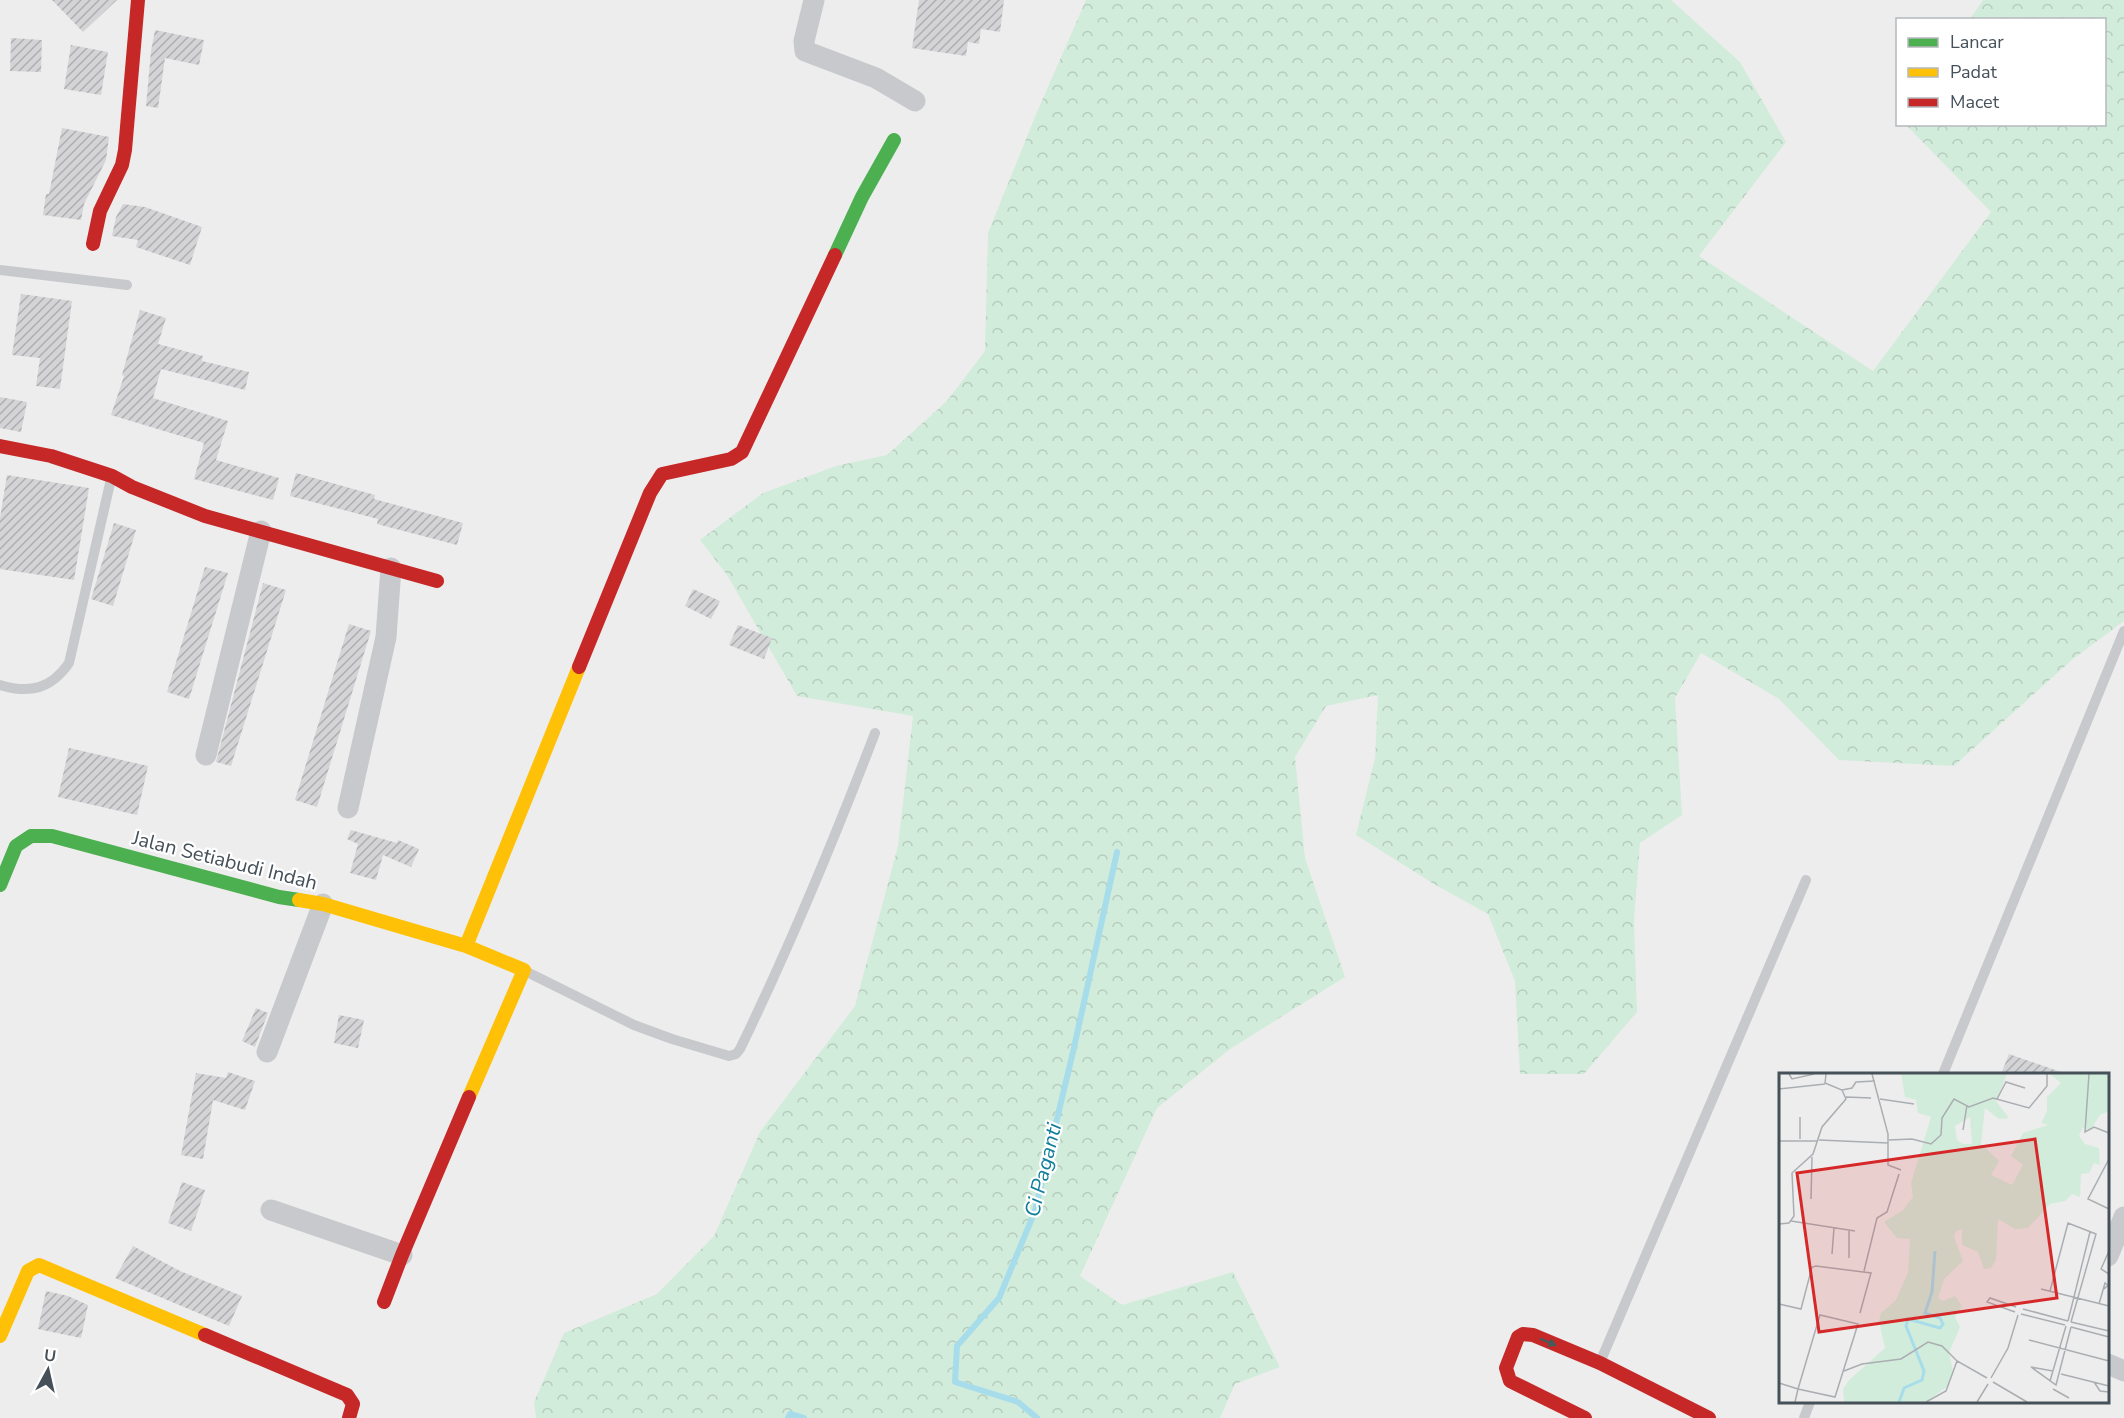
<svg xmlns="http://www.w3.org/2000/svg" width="2124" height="1418" viewBox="0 0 2124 1418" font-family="'Nunito Sans',sans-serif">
  <defs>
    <pattern id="forest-crowns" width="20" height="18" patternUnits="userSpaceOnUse" patternTransform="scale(1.5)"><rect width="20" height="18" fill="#d2ecdb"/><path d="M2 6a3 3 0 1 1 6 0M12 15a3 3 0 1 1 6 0" fill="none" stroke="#b6ccbe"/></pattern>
    <pattern id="building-hatch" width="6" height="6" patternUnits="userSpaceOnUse" patternTransform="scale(1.5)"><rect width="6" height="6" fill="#d4d4d6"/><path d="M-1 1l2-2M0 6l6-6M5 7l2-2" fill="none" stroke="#aeaeb1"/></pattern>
  </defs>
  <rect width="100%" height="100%" fill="#eeeded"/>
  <path fill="url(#forest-crowns)" d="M1086 0H1671L1740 62 1786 142 1699 256 1873 371 1991 212 1906 125 2104 124V20L1970 19 1983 0H2124V621L2073 659 1954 766 1839 760 1779 699 1701 653 1675 698 1682 815 1640 843 1634 920 1637 1012 1584 1074H1520L1515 981 1488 914 1434 884 1356 835 1375 758 1378 695 1326 706 1295 757 1305 858 1345 977 1230 1049 1157 1108 1080 1276 1122 1305 1233 1272 1280 1367 1235 1384 1220 1418H536L534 1402 564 1333 657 1294 714 1236 760 1132 855 1006 898 846 913 716 797 696 727 575 700 540 763 493 836 466 887 455 947 401 985 351 988 233 1037 112Z"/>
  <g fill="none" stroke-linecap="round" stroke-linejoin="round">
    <path stroke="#a7ddea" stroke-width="6" d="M788 1418 790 1414 804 1418
      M1037 1418 1018 1402 955 1382 957 1346 999 1298 1035 1211 1073 1052 1117 852"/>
  </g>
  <path fill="url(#building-hatch)" d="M52 0H117L83 32Z
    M919 0H1004L1000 32 981 29 979 44 968 42 966 56 912 48Z
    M155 30 204 40 199 65 165 58 158 108 146 106 151 51Z
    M11 38 42 40 41 72 10 71Z
    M71 45 108 52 101 95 64 89Z
    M62 128 109 137 106 160 84 204 81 220 43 215 46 194H49Z
    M123 204 145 207 202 227 190 265 136 247 138 240 112 236 116 217Z
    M21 294 72 301 60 389 36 386 40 358 12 355Z
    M140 310 166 318 158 344 203 356 202 361 249 372 245 390 161 369 153 398 228 421 216 460 279 478 273 500 194 479 204 443 111 415 124 376 122 375Z
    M0 397 27 402 21 432 0 428Z
    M296 473 375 495 374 499 463 523 457 545 377 524 378 519 290 496Z
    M7 475 89 488 74 580 0 569V518Z
    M114 523 136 530 113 606 91 599Z
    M205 567 228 573 189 699 167 692Z
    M263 583 286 590 231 766 216 762Z
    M693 589 720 601 711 619 685 606Z
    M349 624 371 631 317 807 295 800Z
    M738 625 772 638 764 659 729 645Z
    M69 748 148 766 137 815 58 797Z
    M351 830 397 843 398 840 419 849 411 867 383 855 376 880 350 873 358 844 347 839Z
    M256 1008 268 1013 255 1047 242 1041Z
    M339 1015 364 1020 358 1048 334 1043Z
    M2009 1054 2061 1072V1074H2001Z
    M228 1072 255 1081 245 1110 213 1100 203 1159 181 1155 196 1073 226 1078Z
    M182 1182 205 1190 191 1231 168 1223Z
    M133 1246 180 1271 242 1296 229 1326 115 1278Z
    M46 1291 68 1296 88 1305 81 1338 38 1329Z"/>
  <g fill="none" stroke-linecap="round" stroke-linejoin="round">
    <path stroke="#c7c9cc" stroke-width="10" d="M0 270 127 285
      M0 685C30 694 51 689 69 663L111 479
      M527 972 634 1025 672 1039 729 1056 736 1054 740 1049C790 946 834 840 875 733
      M1943 1074 2124 631
      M1601 1360 1806 880
      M1804 1418 1810 1402"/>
    <path stroke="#c7c9cc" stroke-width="21" d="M814 0 804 41 805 51 876 78 915 101
      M206 755 261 531
      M348 808 386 637 391 568
      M267 1052 323 904
      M271 1210 402 1255
      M2108 1256 2124 1217
      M2108 1364 2124 1371"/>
    <path stroke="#4caf50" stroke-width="14" d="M835 255 862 197 894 140
      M0 885 16 846 31 836H52L279 897 299 900"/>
    <path stroke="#ffc107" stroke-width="14" d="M299 900 323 904 466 946 524 970 469 1097
      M466 946 579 667
      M0 1336 28 1271 39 1265 205 1335"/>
    <path stroke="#c62828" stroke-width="14" d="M93 244 100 211 122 165 125 150 138 0
      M0 446 51 456 112 476 132 487 205 516 437 581
      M579 667 650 493 662 474 731 459 742 452 835 255
      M384 1302 402 1255 469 1097
      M205 1335 347 1395 353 1404 349 1418
      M1585 1418 1510 1381 1506 1368 1518 1337 1523 1334 1533 1335 1600 1363 1709 1418"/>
  </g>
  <defs><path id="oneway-solid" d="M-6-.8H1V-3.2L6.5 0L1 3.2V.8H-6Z" transform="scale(1.5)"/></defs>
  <use fill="#465a58" href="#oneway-solid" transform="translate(1548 1342) rotate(23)"/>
  <g text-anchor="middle" stroke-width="4.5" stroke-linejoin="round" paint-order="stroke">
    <g font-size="20" fill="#455059" stroke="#fff">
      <text transform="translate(225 860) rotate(14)" y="7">Jalan Setiabudi Indah</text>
    </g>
    <g font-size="21" font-style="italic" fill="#117f9a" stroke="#fff">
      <text transform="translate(1043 1170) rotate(-76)" y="7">Ci Paganti</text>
    </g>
  </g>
  <g transform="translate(1779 1073)">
    <rect width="330" height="330" fill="#eeeded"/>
    <path d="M122 1H228L217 28 230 45 220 46 206 35 202 71 220 88 212 102 233 112 244 92 232 83 244 60 269 52 262 50 268 38V24L282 10 271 1H330V38L321 42 311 58 304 54 300 63 306 71 320 75 321 92 315 90 310 100 302 101 301 124 293 121 286 128 271 131 249 155 236 156 219 146 217 187 212 195 205 196 199 179 183 172V156L177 158 175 164 184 188 165 206 159 225 164 228 176 223 183 233 176 244 181 254 170 280 174 298 169 313 147 329H65L64 316 70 307 106 275 100 248 102 240 117 227 129 199 131 166 118 165 105 149 124 137 134 124 132 110 152 44 139 40 137 27 126 24ZM191 44 193 71H184L178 67 176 53Z" fill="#d2ecdb" fill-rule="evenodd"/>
    <path fill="none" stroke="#a7ddea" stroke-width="3" d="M120 329 125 315 143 307 145 298 127 253 129 246 161 255 164 251 161 245 146 240 153 219 156 178"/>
    <path fill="none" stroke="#aaaeb2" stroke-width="1.5" d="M10 1 13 6 35 1M93 1 109 61V92L122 97M310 1 306 59 315 54 330 60M0 16 46 11M63 17 73 15 77 9 96 8M67 24 92 25M101 26 135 31M218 26 227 9 246 15M184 57 188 32M21 66V44M40 67 109 70M110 67 133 66 152 71 162 62 163 45 175 26 190 34 214 25 250 35 268 13V1M0 68H39M330 86 309 126 330 136M32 126 33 84M12 148 76 158M0 151 10 150 15 143 13 100 34 81 43 54 67 26 63 17 46 10 47 1M330 178 322 196 330 201M53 181 55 155M70 185V157M85 198 98 145 108 139 120 101M262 216 330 233M271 218 289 150 317 161 292 249M0 231 22 236 33 194 37 193 92 200 81 240M320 231 326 210 329 212 325 216M244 236 289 248M236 239 208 229 211 225 237 234M242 241 286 252M289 248 311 159M292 249 330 258M292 254 330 264M250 267 330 288M65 298 83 291 122 286 149 269 163 273 178 288 208 305M274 298 252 294 277 312 292 254M282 301 330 313M212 305 229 275 239 242M271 308 287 253M214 309 248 329M315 309 321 318 330 319M0 310 19 316 56 324 79 251 41 242 19 316 16 329M274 316 290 325M147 329 167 318 178 288M198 329 209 311"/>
    <path fill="#d62828" fill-opacity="0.15" stroke="#d62828" stroke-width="3" d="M256 66 278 225 40 259 18 100Z"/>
    <rect width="330" height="330" fill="none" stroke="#455059" stroke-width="3"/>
  </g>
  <rect x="1896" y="18" width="210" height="108" fill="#ffffff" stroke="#b5b9bd" stroke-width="1.5"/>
  <rect x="1908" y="38" width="30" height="9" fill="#4caf50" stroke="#b5b9bd" stroke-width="1.5"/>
  <text x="1950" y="48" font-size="18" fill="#455059">Lancar</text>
  <rect x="1908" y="68" width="30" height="9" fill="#ffc107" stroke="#b5b9bd" stroke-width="1.5"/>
  <text x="1950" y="78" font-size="18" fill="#455059">Padat</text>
  <rect x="1908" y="98" width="30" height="9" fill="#c62828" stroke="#b5b9bd" stroke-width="1.5"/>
  <text x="1950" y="108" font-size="18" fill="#455059">Macet</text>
  <g transform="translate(48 1370) rotate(8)" stroke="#ffffff" stroke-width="4.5" paint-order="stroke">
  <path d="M0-4.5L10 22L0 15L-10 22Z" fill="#455059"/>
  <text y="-9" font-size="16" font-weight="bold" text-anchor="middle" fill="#455059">U</text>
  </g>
</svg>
